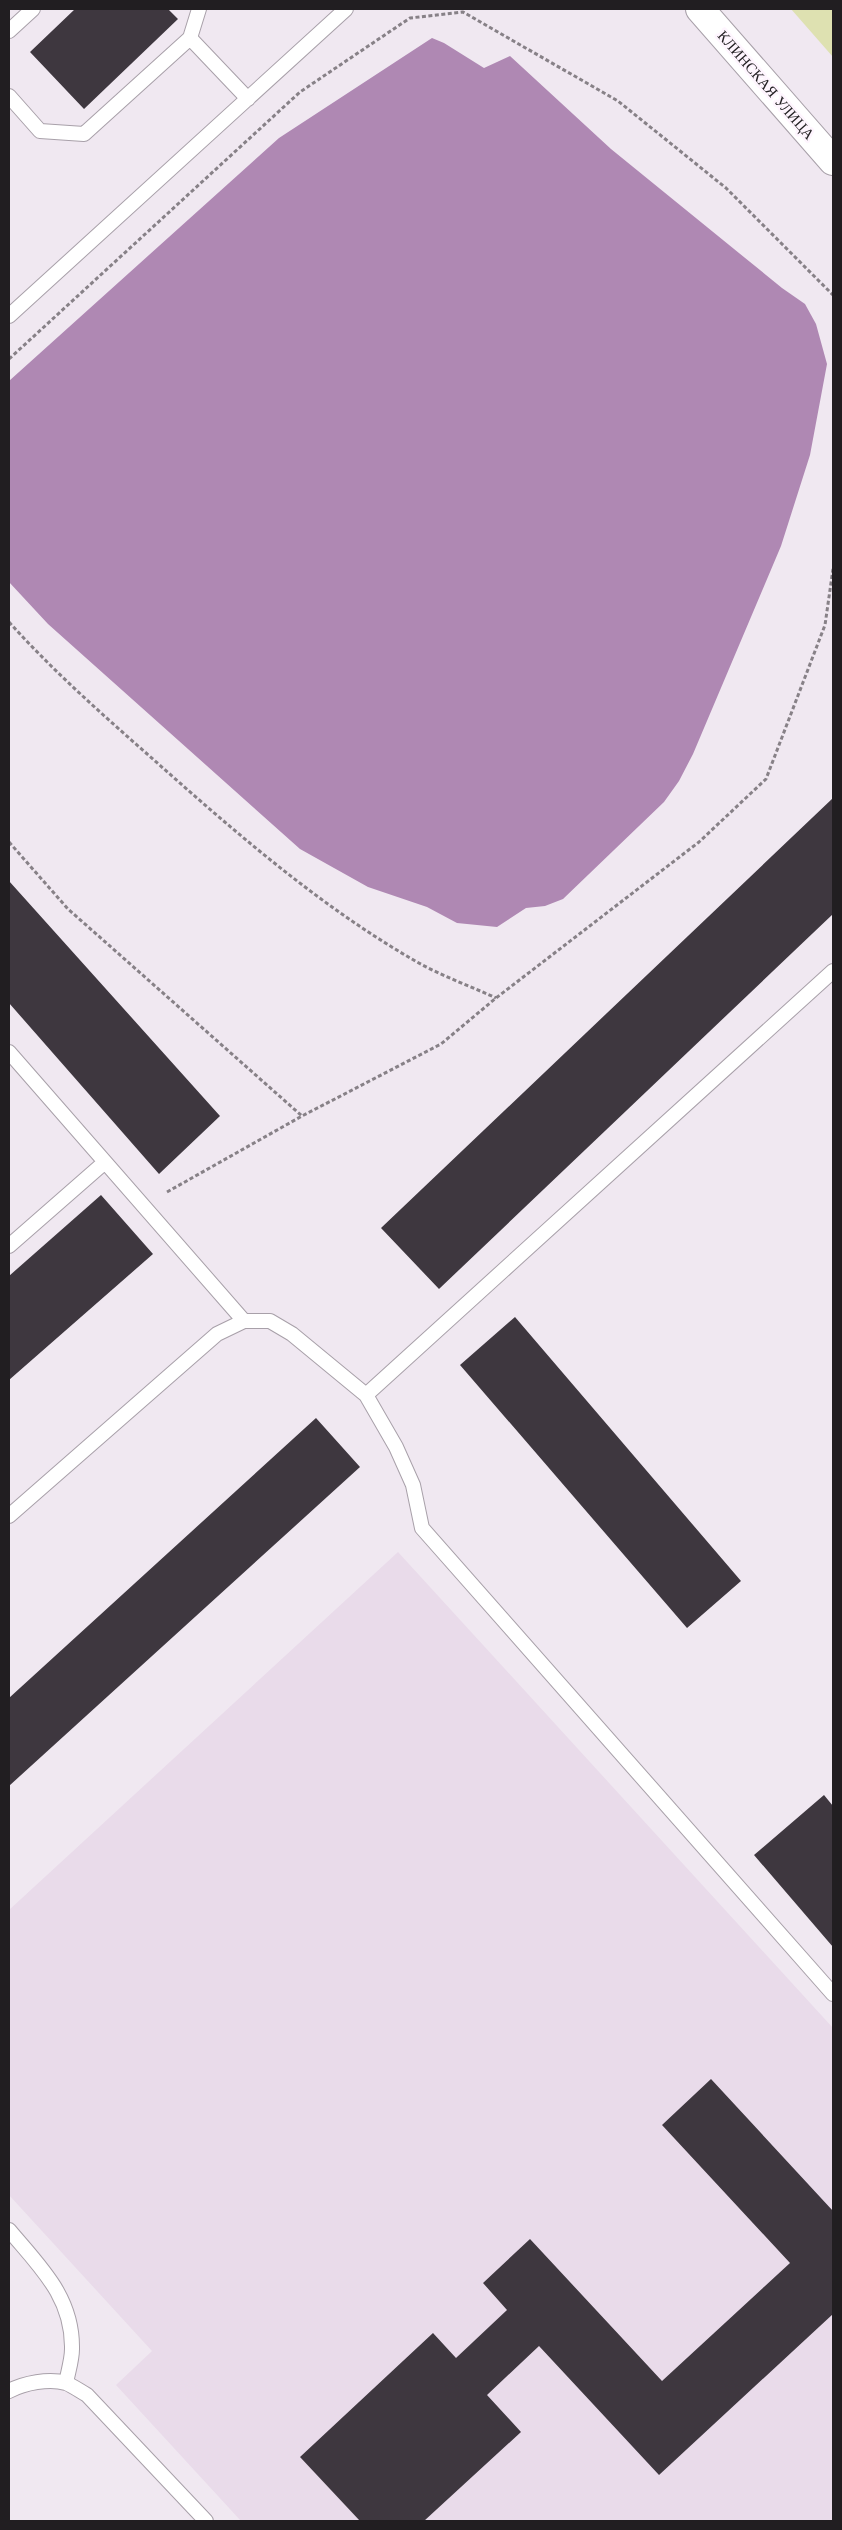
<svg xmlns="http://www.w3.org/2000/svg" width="842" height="2530" viewBox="0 0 842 2530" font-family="'Libre Baskerville',serif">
  <rect width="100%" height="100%" fill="#f0e8f1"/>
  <path fill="#e9dbea" d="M398 1552 833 2028V2521H241L116 2385 152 2351 9 2195V1910Z"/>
  <path fill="#dee1b1" d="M791 9H833V57Z"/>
  <path fill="#af88b3" d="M432 38 444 43 484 68 510 56 611 149 782 288 805 304 816 324 827 364 810 455 781 546 693 754 679 781 664 802 563 899 545 906 526 908 497 927 457 923 427 907 368 887 300 849 48 624 9 582V381L279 138Z"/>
  <path fill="#3e373f" d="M75 9H168L178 19 84 109 30 52Z
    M833 798V914L439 1289 381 1228Z
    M9 881 220 1116 159 1174 9 1003Z
    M101 1195 153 1254 9 1380V1276Z
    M515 1317 741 1581 687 1628 460 1365Z
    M316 1418 360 1467 9 1786V1698Z
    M824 1795 833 1806V1947L754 1855Z
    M711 2079 833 2211V2314L659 2475 539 2346 487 2395 521 2432 424 2521H360L300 2457 433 2333 456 2358 507 2310 483 2283 530 2239 662 2381 790 2263 662 2125Z"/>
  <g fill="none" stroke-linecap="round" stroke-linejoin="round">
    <g stroke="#a8a0a9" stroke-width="16">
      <path id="service" d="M9 31 33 9
        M190 38 248 99
        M9 96 40 131 84 134 190 38 199 9
        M9 316 346 9
        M9 1052 244 1321
        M9 1246 105 1162
        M366 1395 833 971
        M9 1516 217 1334 244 1321H270L292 1334 366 1395 396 1447 413 1485 422 1528 833 1994
        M9 2230C40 2267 73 2297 72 2349 72 2360 68 2372 66 2383
        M9 2391C24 2383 49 2378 66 2383 73 2386 80 2391 87 2395L206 2521"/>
    </g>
    <g stroke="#a8a0a9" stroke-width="30">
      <path id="minor" d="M700 9 833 161"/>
    </g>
    <path stroke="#878187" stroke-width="3" stroke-dasharray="4 2.5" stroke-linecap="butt" d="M9 359 300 92 410 18 463 12 618 101 726 188 833 295
      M9 622C53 671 104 716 154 760 236 833 321 907 417 962 442 976 470 986 496 998
      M9 842 68 909 302 1116
      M167 1192 302 1116 441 1044 496 998 699 842 766 779 825 625 833 569"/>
    <use href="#service" stroke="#fff" stroke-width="14"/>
    <use href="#minor" stroke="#fff" stroke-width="28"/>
  </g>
  <g text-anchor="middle" stroke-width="5" stroke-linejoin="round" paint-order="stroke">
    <g font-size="15" fill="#211e21" stroke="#fef5fe">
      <text transform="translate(766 85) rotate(49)" y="5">КЛИНСКАЯ УЛИЦА</text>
    </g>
  </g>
  <rect width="842" height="2530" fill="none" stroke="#211e21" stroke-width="20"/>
</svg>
